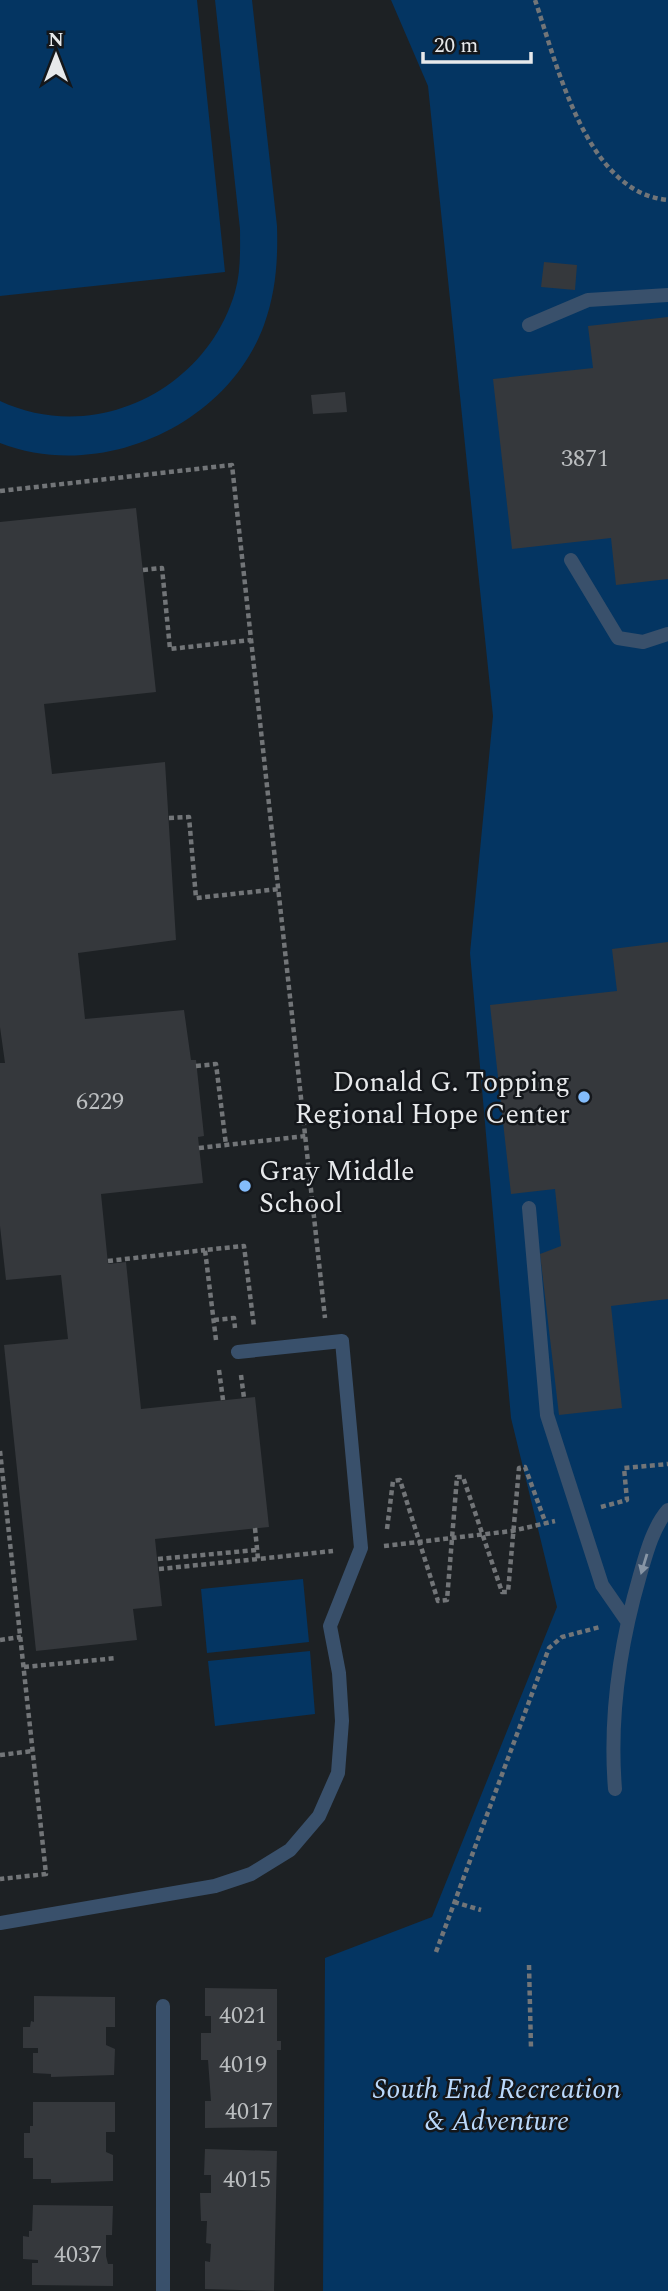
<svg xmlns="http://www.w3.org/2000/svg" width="668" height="2291" viewBox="0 0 668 2291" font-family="Spectral,serif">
  <rect width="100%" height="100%" fill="#1d2124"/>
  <path fill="#043562" d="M0 0H197L225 272 0 296Z
    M215 0H252L277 226C278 260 276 292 264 325 227 426 100 482 0 443V401C94 445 206 391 235 292 241 271 240 250 240 229Z
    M391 0H668V2291H323L325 1958 432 1917 557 1607 511 1418 470 953 493 716 428 86Z
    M303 1579 309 1642 207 1653 201 1589Z
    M310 1651 315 1714 215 1726 208 1661Z"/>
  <path fill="#35383c" d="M544 262 577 265 575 290 541 287Z
    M668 317V579L616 585 611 538 512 549 493 379 593 368 588 326Z
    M345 392 347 412 313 414 311 395Z
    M136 508 156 692 44 704 52 774 165 762 176 940 78 953 85 1019 184 1010 191 1060H196L204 1136 198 1137 203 1183 101 1194 108 1264 126 1262 141 1409 255 1397 269 1527 155 1539 162 1606 133 1609 137 1640 36 1651 4 1345 68 1339 61 1275 6 1280 0 1226V1063H5L0 1027V522Z
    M668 942V1299L611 1306 622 1408 559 1415 540 1254 561 1246 555 1189 511 1194 490 1005 617 991 612 949Z
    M205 1988 277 1989V2041H281V2050H277V2127L205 2128V2101H211L208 2060H201V2033H211V2016H205Z
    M34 1996 115 1997V2027H106V2045L115 2049 114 2075 51 2077V2074L33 2073V2053H38V2048H23V2027H30L31 2021 34 2022Z
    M33 2102H115V2132H106V2152L113 2155V2181L51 2183V2179H33V2158H24V2133H30V2126H33Z
    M205 2149 277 2151 274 2291 205 2289V2261L210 2262 211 2244 206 2243 207 2221H201L200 2193H211V2175H204Z
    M33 2205 113 2206 112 2235H106V2256L108 2264H113V2286L32 2285V2263H38V2260L23 2259V2236L29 2237V2231H32Z"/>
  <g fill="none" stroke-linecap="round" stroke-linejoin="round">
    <path stroke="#727578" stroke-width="4.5" stroke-dasharray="5 3.5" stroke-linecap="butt" d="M535 0C557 64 586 193 668 200
      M0 491 232 465 325 1318
      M143 570 162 568 170 649 251 640
      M169 818 189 817 196 898 279 889
      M196 1066 216 1064 226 1145
      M199 1148 306 1136
      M108 1261 205 1250
      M214 1320 234 1318 235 1328
      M216 1340 205 1250 244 1246 254 1327
      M219 1370 223 1400
      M241 1375 244 1398
      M0 1451 46 1874 0 1879
      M601 1507 627 1500 624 1468 668 1464
      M255 1528 258 1559 333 1551
      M387 1529 393 1481 400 1480 438 1601 447 1600 457 1477H463L502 1592H508L519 1468 525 1467 546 1524
      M384 1546 512 1531 555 1521
      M158 1559 257 1550
      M159 1569 258 1559
      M0 1640 21 1637
      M24 1667 117 1658
      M0 1755 33 1751
      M454 1902 481 1910
      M436 1952 549 1648 562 1637 600 1627
      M529 1965 531 2048"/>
    <path stroke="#39506b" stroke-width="14" d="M529 325 588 300 668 295
      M571 560 618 638 643 642 668 634
      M529 1208 547 1415 602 1585 627 1621
      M615 1789C609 1715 620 1644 640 1575 646 1554 653 1527 668 1510
      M0 1923 215 1886 251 1874 290 1850 319 1816 338 1773 342 1721 339 1673 330 1626 361 1548 342 1341 238 1352
      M163 2006V2291"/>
  </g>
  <defs><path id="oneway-solid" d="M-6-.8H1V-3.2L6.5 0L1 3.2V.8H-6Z" transform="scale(1.75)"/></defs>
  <use fill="#8795a5" href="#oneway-solid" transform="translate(644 1564) rotate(107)"/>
  <g fill="#83bcfb" stroke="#14171b" stroke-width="2.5">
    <circle cx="584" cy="1097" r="7"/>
    <circle cx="245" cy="1186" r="7"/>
  </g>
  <g text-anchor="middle" stroke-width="5" stroke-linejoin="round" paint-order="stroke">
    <g font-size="24" fill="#babdbf">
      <text x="585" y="466">3871</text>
      <text x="100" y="1109">6229</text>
      <text x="243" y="2023">4021</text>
      <text x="243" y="2072">4019</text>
      <text x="249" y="2119">4017</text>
      <text x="247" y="2187">4015</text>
      <text x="78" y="2262">4037</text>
    </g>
    <g font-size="28" fill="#e7e9eb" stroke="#14171b" text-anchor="end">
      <text x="570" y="1091">Donald G. Topping<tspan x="570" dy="32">Regional Hope Center</tspan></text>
      <text x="259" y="1180" text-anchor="start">Gray Middle<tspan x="259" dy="32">School</tspan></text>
    </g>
    <g font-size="28" font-style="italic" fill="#bad9fc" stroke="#14171b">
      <text x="497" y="2098">South End Recreation<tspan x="497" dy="32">&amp; Adventure</tspan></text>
    </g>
  </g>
  <g transform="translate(56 56)" stroke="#14171b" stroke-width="5" paint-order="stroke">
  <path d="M0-5L12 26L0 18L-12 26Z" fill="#e7e9eb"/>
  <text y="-10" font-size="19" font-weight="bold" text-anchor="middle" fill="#e7e9eb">N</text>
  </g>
  <path d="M423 52v10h108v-10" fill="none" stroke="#e7e9eb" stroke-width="3.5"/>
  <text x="434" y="52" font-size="21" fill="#e7e9eb" stroke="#14171b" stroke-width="5" paint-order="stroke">20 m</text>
</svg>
